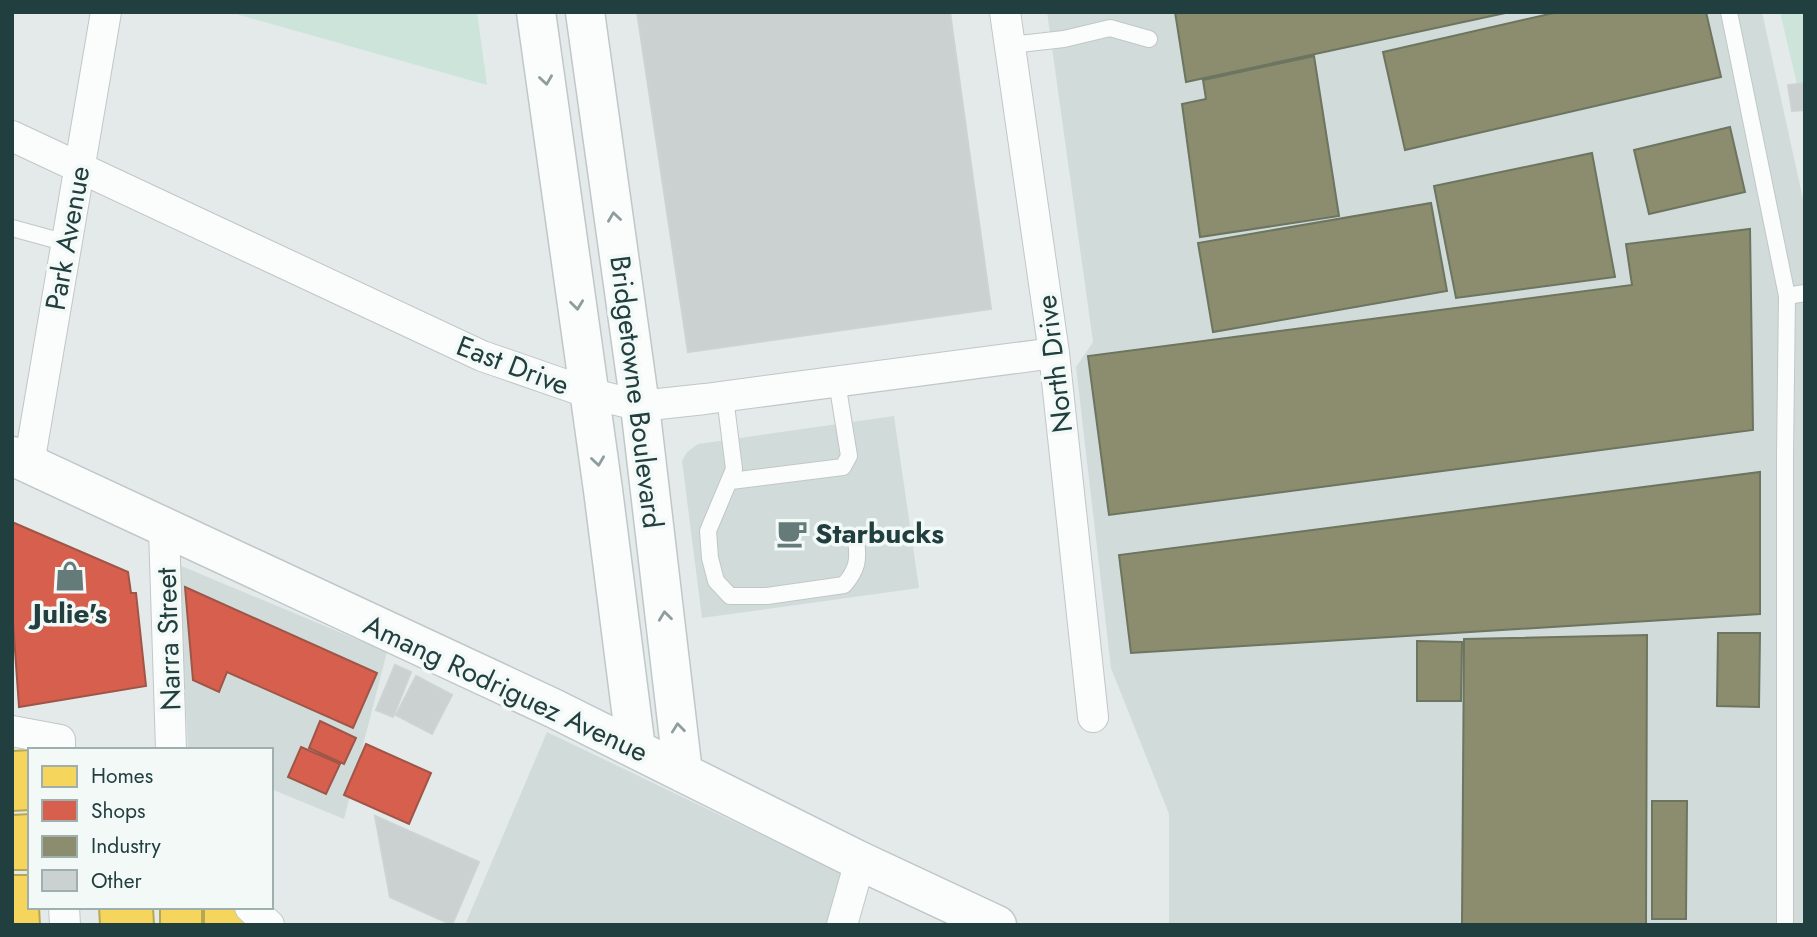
<svg xmlns="http://www.w3.org/2000/svg" width="1817" height="937" viewBox="0 0 1817 937" font-family="Jost,sans-serif">
  <rect width="100%" height="100%" fill="#e4eae9"/>
  <path fill="#d1dcda" d="M1047 12H1762L1805 208V925H1169V814L1111 668 1076 367 1093 342Z
    M894 416 919 588 702 618 682 461 687 452 698 444Z
    M179 565 387 652 344 819 271 789V750H188Z
    M547 732 845 875 829 925H465Z"/>
  <path fill="#cce4da" d="M229 12H477L487 85Z
    M1780 12H1805V118Z"/>
  <path fill="#f6d55c" stroke="#b6a853" stroke-width="2" d="M30 750V810L12 811V751Z
    M30 814V870H12V815Z
    M12 875H30V907H39L40 925H12Z
    M99 907H153L154 925H100Z
    M160 907H202V925H160Z
    M204 907H247L253 925H204Z"/>
  <path fill="#d6604d" stroke="#9f5648" stroke-width="2" d="M12 522 128 572 131 593H136L146 686 19 707 12 608Z
    M185 587 377 673 353 728 227 672 219 692 193 680Z
    M320 721 356 738 344 764 309 748Z
    M366 744 431 773 409 824 344 795Z
    M301 747 340 764 326 794 288 777Z"/>
  <path fill="#8c8c6e" stroke="#6c7560" stroke-width="2" d="M1175 12H1510L1186 82Z
    M1558 12H1706L1721 77 1405 150 1383 52Z
    M1314 56 1339 216 1200 237 1182 104 1206 99 1203 80Z
    M1730 127 1745 192 1649 214 1634 150Z
    M1592 153 1615 277 1456 298 1434 186Z
    M1431 203 1447 291 1213 332 1198 243Z
    M1750 229 1753 430 1109 515 1088 356 1632 285 1626 244Z
    M1760 472V614L1131 653 1119 555Z
    M1718 633H1760L1759 707 1717 706Z
    M1647 635 1646 925H1462L1464 639Z
    M1417 641 1462 642 1461 701H1417Z
    M1652 801H1687L1686 919H1652Z"/>
  <path fill="#cbd1d0" stroke="#cdd3d2" stroke-width="2" d="M637 12H950L991 309 688 352Z
    M1805 83V110L1792 111 1788 85Z
    M395 665 411 672 393 717 376 710Z
    M416 676 452 695 432 734 396 715Z
    M375 816 479 862 452 925 390 897Z"/>
  <g fill="none" stroke-linecap="round" stroke-linejoin="round">
    <g stroke="#c1c7c6" stroke-width="18">
      <path id="lane" d="M1729 12 1787 296 1785 455V925
        M1010 45 1064 39 1110 28 1149 39
        M12 228 67 243
        M1787 296 1805 293
        M725 397 734 469 708 531 710 558 716 581 730 596H767L844 585C857 570 859 560 856 541
        M731 481 843 467 849 456 837 382"/>
    </g>
    <g stroke="#c1c7c6" stroke-width="32">
      <path id="street" d="M1005 12 1054 353 1093 717
        M12 136 482 356 589 393 640 406 705 399 1054 353
        M29 464 106 12
        M164 529 171 750
        M12 731 60 740V750
        M64 907 65 925
        M250 907 269 925
        M842 925 860 861"/>
    </g>
    <g stroke="#bfc8c7" stroke-width="41">
      <path id="secondary" d="M536 12 603 490 636 749
        M585 12 640 406 683 773
        M12 456 553 708 860 861 997 925"/>
    </g>
    <use href="#lane" stroke="#fbfcfc" stroke-width="16"/>
    <use href="#street" stroke="#fbfcfc" stroke-width="30"/>
    <use href="#secondary" stroke="#fbfcfc" stroke-width="38"/>
  </g>
  <defs><path id="oneway-chevron" d="M-2-3.5L2.5 0L-2 3.5" fill="none" stroke-width="1.6" stroke-linecap="round" stroke-linejoin="round" transform="scale(1.75)"/></defs>
  <g stroke="#8e9e9d">
    <use href="#oneway-chevron" transform="translate(546 80) rotate(82)"/>
    <use href="#oneway-chevron" transform="translate(614 217) rotate(-98)"/>
    <use href="#oneway-chevron" transform="translate(577 305) rotate(83)"/>
    <use href="#oneway-chevron" transform="translate(598 461) rotate(82)"/>
    <use href="#oneway-chevron" transform="translate(665 616) rotate(-97)"/>
    <use href="#oneway-chevron" transform="translate(678 728) rotate(-96)"/>
  </g>
  <defs>
    <g id="cafe-bare" transform="scale(2.415)"><path d="M-5.5-4.5H6V0H3Q3 3.5 0 3.5H-2.5Q-5.5 3.5-5.5 0ZM3-3.2v2h1.7v-2ZM-6 4.5H4V6H-6Z" fill="#657b7a" stroke="#f2f9f7" stroke-width="2.5" paint-order="stroke"/></g>
    <g id="shop-bare" transform="scale(2.415)"><path d="M-5-2.5h2.3a2.7 3.5 0 0 1 5.4 0H5L5.5 6h-11ZM-1.5-2.5h3a1.5 2.3 0 0 0-3 0Z" fill="#657b7a" stroke="#f2f9f7" stroke-width="2.5" paint-order="stroke"/></g>
  </defs>
  <g fill-rule="evenodd">
    <use href="#cafe-bare" x="792" y="533"/>
    <use href="#shop-bare" x="70" y="576"/>
  </g>
  <g text-anchor="middle" stroke-width="7" stroke-linejoin="round" paint-order="stroke">
    <g font-size="28" fill="#203f3e" stroke="#f2f9f7">
      <text transform="translate(67 238) rotate(-80)" y="10">Park Avenue</text>
      <text transform="translate(1054 364) rotate(-97)" y="10">North Drive</text>
      <text transform="translate(513 365) rotate(21)" y="10">East Drive</text>
      <text transform="translate(637 392) rotate(83)" y="10">Bridgetowne Boulevard</text>
      <text transform="translate(168 639) rotate(-92)" y="10">Narra Street</text>
      <text transform="translate(506 688) rotate(25)" y="10">Amang Rodriguez Avenue</text>
    </g>
    <g font-size="28" font-weight="bold" fill="#203f3e" stroke="#f2f9f7" text-anchor="start">
      <text x="815" y="543">Starbucks</text>
      <text x="70" y="623" text-anchor="middle">Julie's</text>
    </g>
  </g>
  <rect width="1817" height="937" fill="none" stroke="#203f3e" stroke-width="28"/>
  <rect x="28" y="748" width="245" height="161" fill="#f2f9f7" stroke="#9eafad" stroke-width="2"/>
  <rect x="42" y="766" width="35" height="21" fill="#f6d55c" stroke="#9eafad" stroke-width="2"/>
  <text x="91" y="783" font-size="21" fill="#203f3e">Homes</text>
  <rect x="42" y="800" width="35" height="21" fill="#d6604d" stroke="#9eafad" stroke-width="2"/>
  <text x="91" y="818" font-size="21" fill="#203f3e">Shops</text>
  <rect x="42" y="836" width="35" height="21" fill="#8c8c6e" stroke="#9eafad" stroke-width="2"/>
  <text x="91" y="853" font-size="21" fill="#203f3e">Industry</text>
  <rect x="42" y="870" width="35" height="21" fill="#cbd1d0" stroke="#9eafad" stroke-width="2"/>
  <text x="91" y="888" font-size="21" fill="#203f3e">Other</text>
</svg>
